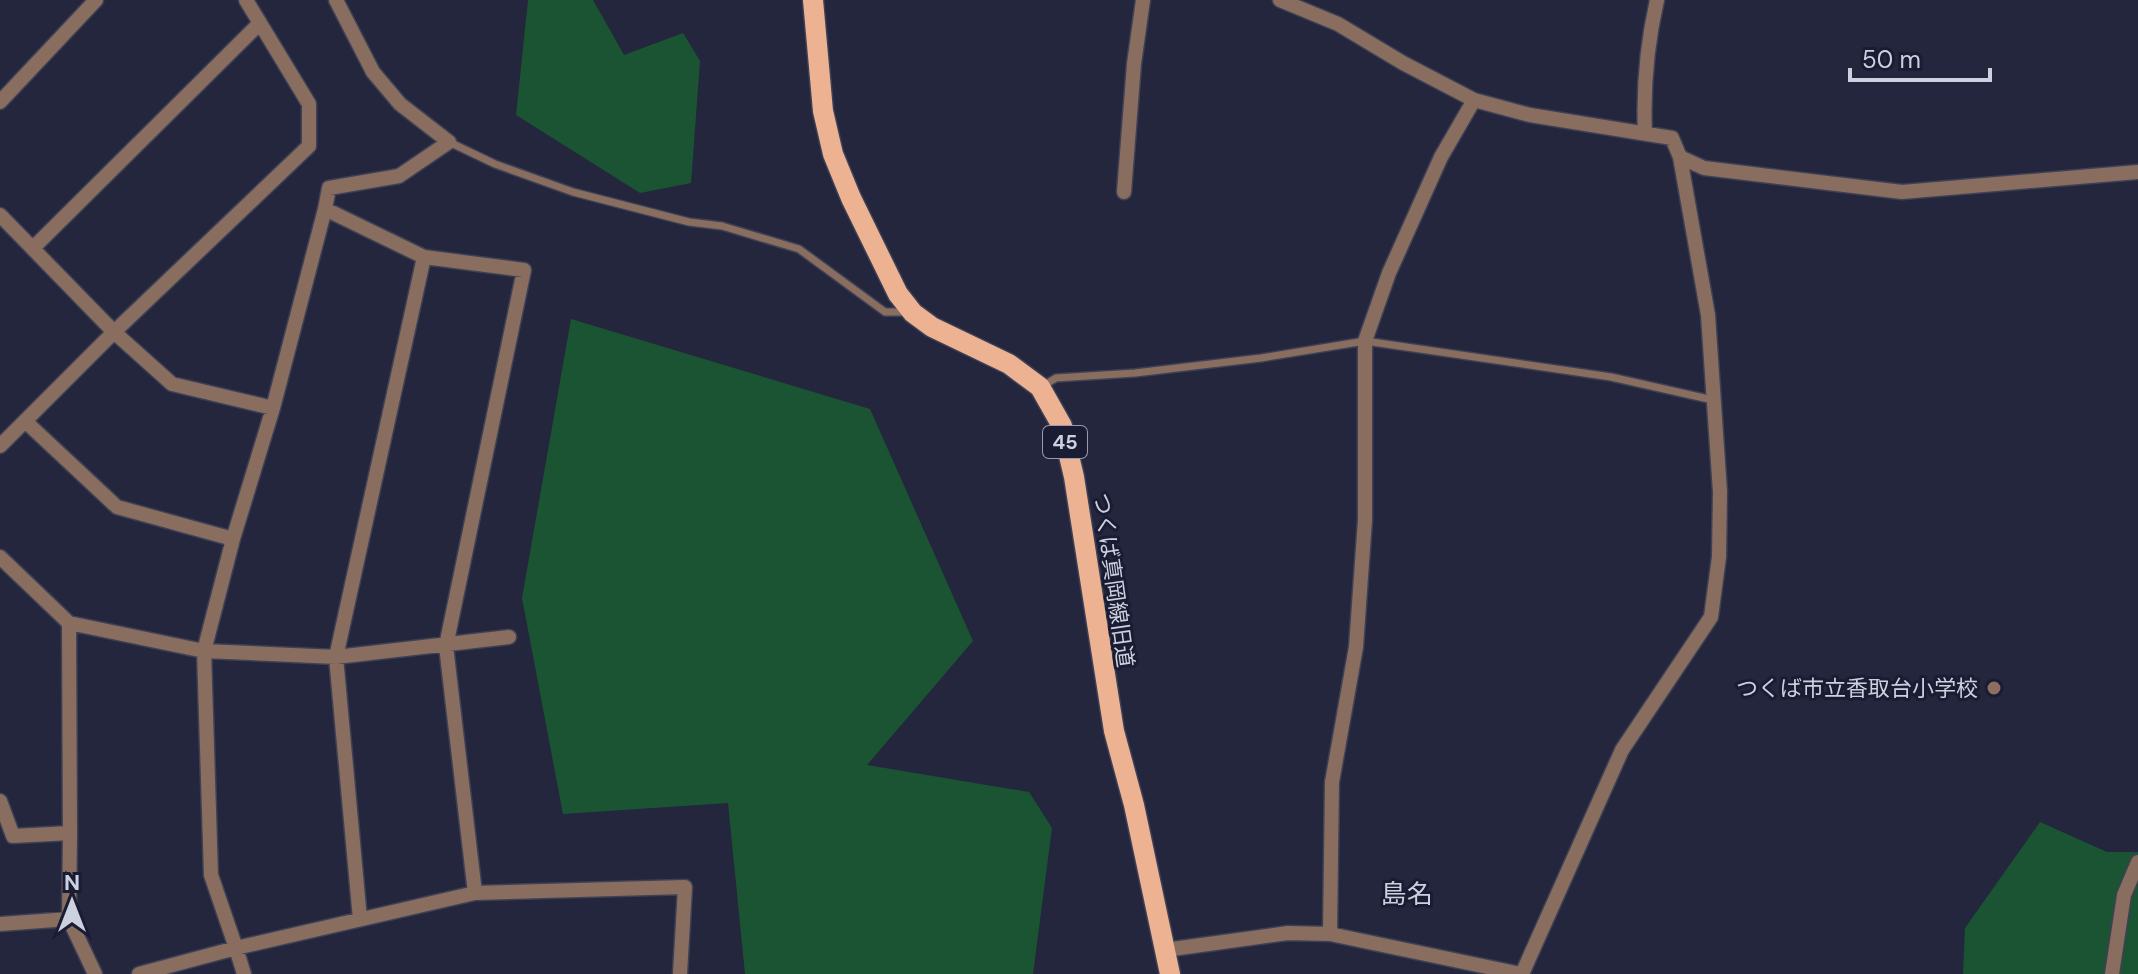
<svg xmlns="http://www.w3.org/2000/svg" width="2138" height="974" viewBox="0 0 2138 974" font-family="'DM Sans','Noto Sans JP',sans-serif">
  <rect width="100%" height="100%" fill="#23263c"/>
  <path fill="#1b5433" d="M528 0H593L624 55 683 33 700 61 691 183 640 193 516 115Z
    M571 319 870 409 973 641 867 765 1029 792 1052 828 1033 974H745L728 803 563 814 522 598Z
    M2040 822 2107 852H2138V974H1963L1965 928Z"/>
  <g fill="none" stroke-linecap="round" stroke-linejoin="round">
    <g stroke="#3e4156" stroke-width="10">
      <path id="service" d="M449 142 495 164 573 192 689 222 722 226 799 249 885 312H909
        M1041 387 1056 378 1135 373 1261 358 1365 341 1611 377 1713 400"/>
    </g>
    <g stroke="#3e4156" stroke-width="17">
      <path id="minor" d="M1280 0 1338 24 1403 63 1474 100 1530 115 1672 138 1680 157 1704 168 1902 192 2138 172
        M0 102 96 0
        M1645 133C1643 88 1647 44 1657 0
        M1124 192 1134 64 1143 0
        M325 209 329 188 399 176 449 142 400 104 373 72 336 0
        M0 215 114 332 172 384 273 408 233 539
        M34 247 260 23
        M424 257 524 270 446 646 475 893
        M273 408 325 209 424 257 336 657 360 919
        M25 421 117 507 233 539 204 651 69 623
        M0 446 114 332 309 146V104L246 0
        M0 557 69 623 70 833
        M0 801 13 836 70 833 69 919 95 974
        M0 924 69 919
        M1330 934 1332 782 1356 647 1365 520V341L1389 273 1441 157 1474 100
        M1165 950 1288 933 1330 934 1521 974
        M139 974 236 948 211 875 204 651 336 657 509 637
        M244 974 236 948 475 893 685 887 680 974
        M1522 974 1622 750 1711 617 1719 557 1720 492 1708 315 1680 157
        M2112 974 2124 895 2138 862"/>
    </g>
    <g stroke="#3e4156" stroke-width="23">
      <path id="primary" d="M813 0 823 111 833 154 851 198 898 294 913 313 932 327 1009 364 1040 387 1062 426 1074 477 1114 731 1134 805 1170 974"/>
    </g>
    <use href="#service" stroke="#896d5e" stroke-width="7"/>
    <use href="#minor" stroke="#896d5e" stroke-width="14"/>
    <use href="#primary" stroke="#ecb292" stroke-width="20"/>
  </g>
  <circle fill="#8d6e63" stroke="#191c32" stroke-width="3" cx="1994" cy="688" r="8"/>
  <g text-anchor="middle" stroke-width="6" stroke-linejoin="round" paint-order="stroke">
    <rect fill="#191c32" stroke="#979aab" stroke-width="2" x="1043" y="426" width="44" height="32" rx="6"/>
    <g font-size="20" font-weight="bold" fill="#cdd0df">
      <text x="1065" y="449">45</text>
    </g>
    <g font-size="22" fill="#cdd0df" stroke="#191c32">
      <text transform="translate(1114 580) rotate(82)" y="8">つくば真岡線旧道</text>
    </g>
    <g font-size="22" fill="#cdd0df" stroke="#191c32" text-anchor="end">
      <text x="1978" y="696">つくば市立香取台小学校</text>
    </g>
    <g font-size="26" fill="#cdd0df" stroke="#191c32">
      <text x="1407" y="903">島名</text>
    </g>
  </g>
  <g transform="translate(72 902)" stroke="#191c32" stroke-width="6" paint-order="stroke">
  <path d="M0-6L14 30L0 20L-14 30Z" fill="#cdd0df"/>
  <text y="-12" font-size="22" font-weight="bold" text-anchor="middle" fill="#cdd0df">N</text>
  </g>
  <path d="M1850 68v12h140v-12" fill="none" stroke="#cdd0df" stroke-width="4"/>
  <text x="1862" y="68" font-size="24" fill="#cdd0df" stroke="#191c32" stroke-width="6" paint-order="stroke">50 m</text>
</svg>
